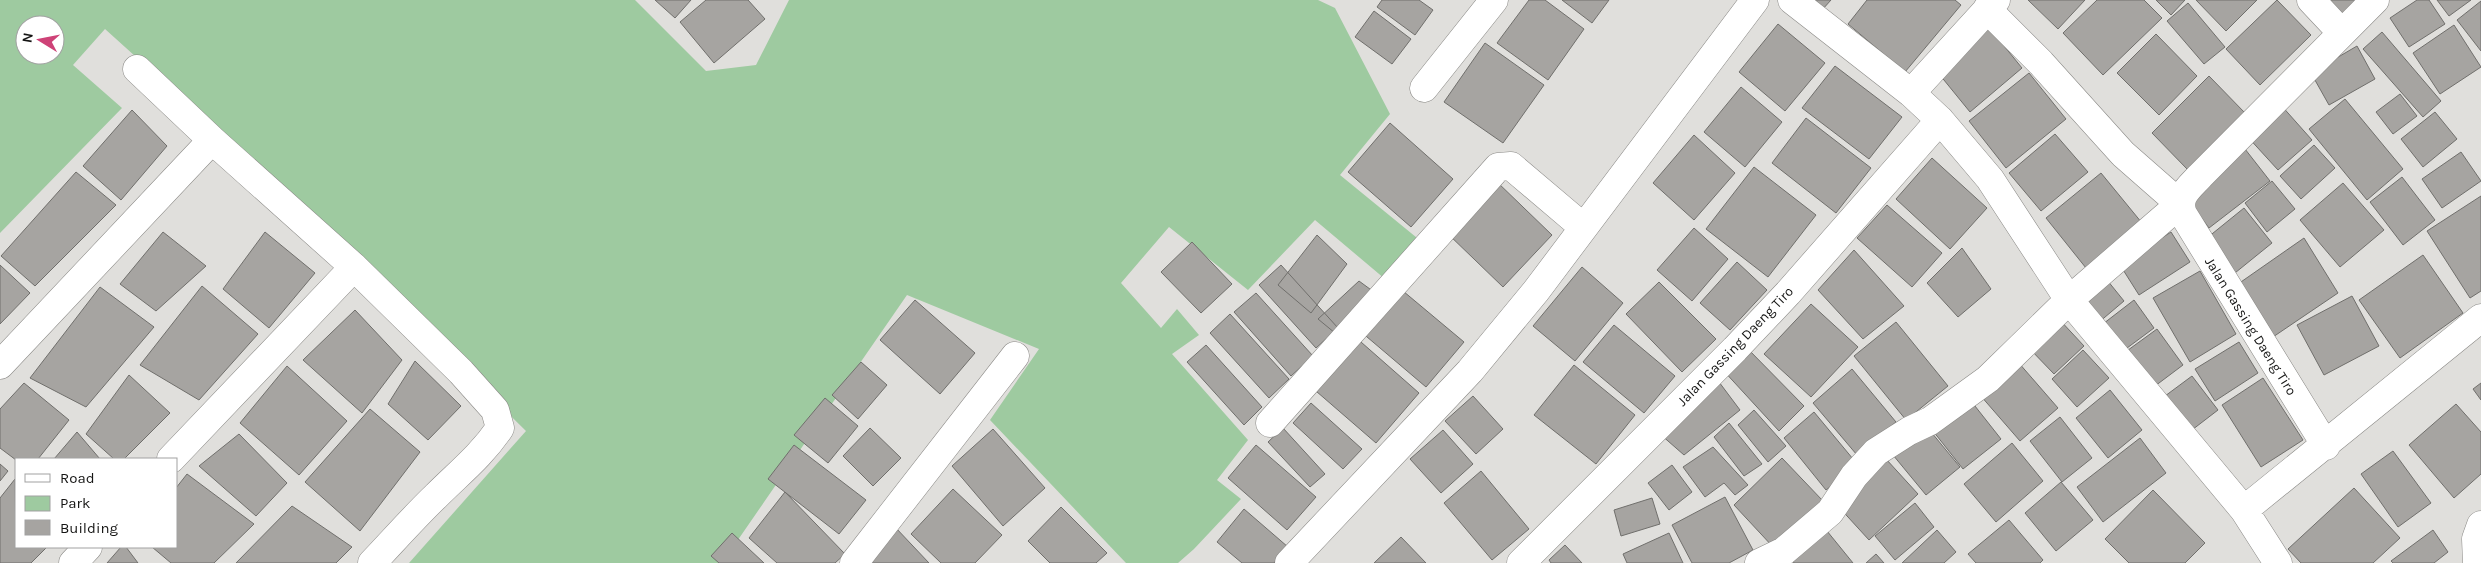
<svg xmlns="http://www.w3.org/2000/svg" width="2481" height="563" viewBox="0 0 2481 563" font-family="Karla,sans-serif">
  <rect width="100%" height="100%" fill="#e0dfdc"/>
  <path fill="#9ecaa0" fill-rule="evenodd" d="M0 0H635L706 71 756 65 789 0H1318L1335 8 1390 114 1340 175 1422 242 1385 279 1315 220 1248 290 1169 227 1121 283 1161 328 1177 309 1199 335 1172 354 1248 440 1217 480 1241 499 1194 549 1178 563H1126L990 420 1039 349 907 295 722 563H409L526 431 258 167 105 29 73 65 122 108 0 233ZM25 25H55V55H25Z"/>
  <path fill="#a6a4a1" stroke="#706f6c" d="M655 0H691L675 18Z
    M706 0H748L765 19 714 63 680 22Z
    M1382 0H1419L1433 10 1415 35 1377 7Z
    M1529 0H1545L1584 29 1548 80 1497 43Z
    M1562 0H1609L1592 23Z
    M1811 0H1831L1822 10Z
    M1867 0H1955L1961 5 1905 72 1848 24Z
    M2028 0H2085L2058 29Z
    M2097 0H2144L2162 18 2103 75 2063 33Z
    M2156 0H2185L2171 15Z
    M2196 0H2257L2226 31Z
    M2277 0 2311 35 2260 85 2226 49Z
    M2320 0H2365L2342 23Z
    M2417 0H2429L2445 24 2409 47 2390 18Z
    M2437 0H2471L2449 16Z
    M2481 1V51L2457 20Z
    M2188 3 2225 47 2204 64 2167 21Z
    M1374 11 1411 39 1392 64 1355 37Z
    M1778 24 1825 63 1785 111 1739 72Z
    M1987 25 2022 68 1970 112 1935 69Z
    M2454 25 2481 67 2440 94 2413 53Z
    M2382 32 2441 101 2423 117 2363 49Z
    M2156 34 2197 76 2159 115 2117 73Z
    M1485 43 1544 85 1503 143 1444 102Z
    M2357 46 2375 79 2329 105 2311 73Z
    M1835 66 1902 117 1869 159 1802 108Z
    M2029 73 2066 119 2006 168 1969 121Z
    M2209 76 2245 113 2188 170 2152 133Z
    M1741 87 1782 122 1745 167 1704 132Z
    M2400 94 2417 116 2393 134 2376 112Z
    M2345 99 2403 169 2367 200 2309 129Z
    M2280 104 2312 140 2278 170 2246 135Z
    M132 110 167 146 121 200 83 166Z
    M2435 112 2457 139 2423 167 2401 139Z
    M1806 118 1871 168 1836 213 1772 163Z
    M1390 123 1453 179 1411 227 1348 172Z
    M2055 134 2088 172 2041 211 2009 173Z
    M1694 135 1735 173 1694 220 1653 183Z
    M2314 145 2335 168 2301 199 2280 176Z
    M2245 149 2270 181 2209 228 2185 196Z
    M2461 152 2481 181 2442 208 2422 179Z
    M1932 158 1987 208 1950 249 1896 199Z
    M1754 167 1816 215 1768 277 1706 229Z
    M76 172 116 205 35 286 1 256Z
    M2101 173 2142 223 2086 268 2046 218Z
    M2402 177 2435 220 2403 245 2370 202Z
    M1495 180 1552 235 1503 287 1446 232Z
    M2272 181 2295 209 2267 232 2245 203Z
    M2343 183 2384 230 2340 267 2300 220Z
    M2481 196V291L2470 298 2427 231Z
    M1887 205 1942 253 1912 287 1857 238Z
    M2244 208 2272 243 2230 277 2202 242Z
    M1694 228 1728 259 1692 301 1657 270Z
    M163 232 206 266 156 311 120 284Z
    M265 232 315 273 269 328 223 289Z
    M2171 232 2190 262 2139 295 2120 265Z
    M1317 235 1347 264 1311 313 1278 285Z
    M2304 238 2338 293 2270 339 2238 284Z
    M1192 242 1232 284 1201 313 1161 272Z
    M1962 248 1991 289 1958 317 1927 283Z
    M1854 250 1904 306 1863 339 1818 290Z
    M2423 255 2463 313 2400 358 2359 300Z
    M1737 262 1767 290 1730 330 1700 303Z
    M0 265 30 293 0 324Z
    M1281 265 1338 328 1316 348 1259 285Z
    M1582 267 1623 303 1575 361 1533 326Z
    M2200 271 2236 334 2190 362 2153 298Z
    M2103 275 2124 301 2098 323 2076 296Z
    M1359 281 1393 306 1352 347 1318 319Z
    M1659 282 1716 339 1682 372 1626 314Z
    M202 286 258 334 199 400 140 365Z
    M1397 286 1464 342 1426 387 1360 331Z
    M100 287 154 327 86 407 30 378Z
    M1256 293 1313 356 1291 376 1234 312Z
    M2352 296 2379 346 2324 375 2297 325Z
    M915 300 975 353 940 394 880 340Z
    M2134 300 2154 328 2119 354 2099 327Z
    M1811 304 1858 347 1811 397 1764 354Z
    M355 310 402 360 362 413 303 360Z
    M1230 314 1289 379 1269 398 1210 333Z
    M2058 318 2084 346 2054 374 2028 347Z
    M1896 322 1948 386 1906 420 1854 356Z
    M1614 325 1675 376 1644 413 1583 362Z
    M2157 329 2183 365 2151 389 2124 353Z
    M1353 335 1419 393 1376 443 1309 385Z
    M2239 342 2258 373 2215 401 2195 369Z
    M1206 345 1262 407 1244 425 1187 362Z
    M1745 346 1804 406 1779 431 1722 369Z
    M2083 350 2109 378 2077 407 2052 379Z
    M415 361 461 406 428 440 388 404Z
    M861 362 887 385 858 419 832 395Z
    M2018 362 2058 408 2020 441 1980 395Z
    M1574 365 1635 415 1596 464 1534 415Z
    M287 366 347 421 299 475 240 423Z
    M1852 369 1896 422 1857 455 1813 403Z
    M129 375 170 413 124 459H114L86 434Z
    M2192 376 2218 410 2188 433 2161 399Z
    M2263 378 2303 440 2261 467 2222 405Z
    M1719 382 1740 410 1684 455 1660 434Z
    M24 383 69 420 38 459 16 460 0 448V409Z
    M2481 383V400L2473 389Z
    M2110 390 2142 430 2108 458 2076 418Z
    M1473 396 1503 429 1476 454 1445 421Z
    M825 398 858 426 828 463 794 435Z
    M1971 401 2001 439 1963 469 1933 431Z
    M1311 403 1362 449 1343 469 1293 423Z
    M2456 404 2481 432V474L2454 498 2409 445Z
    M370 409 420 452 360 531 305 482Z
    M1754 410 1786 446 1768 462 1738 425Z
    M1814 412 1858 465 1826 490 1784 438Z
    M2060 417 2092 458 2062 482 2030 441Z
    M1729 423 1762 464 1744 476 1714 437Z
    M1927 427 1960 467 1926 495 1893 455Z
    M870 428 901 458 873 486 843 456Z
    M1283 428 1325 474 1310 487 1268 442Z
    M993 429 1045 488 1003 526 952 466Z
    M1443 430 1473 464 1441 493 1410 459Z
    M77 432 100 459H54Z
    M239 434 287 483 256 516 199 466Z
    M2140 438 2166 473 2103 522 2077 487Z
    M2012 443 2043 481 1996 522 1964 484Z
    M794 445 866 500 839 534 768 479Z
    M1256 445 1316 497 1287 530 1228 478Z
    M1713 447 1748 485 1735 495 1724 483 1705 497 1683 467Z
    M2393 451 2431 503 2398 527 2361 474Z
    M1782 458 1823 501 1774 548 1734 505Z
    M1886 459 1918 494 1869 540 1837 505Z
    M0 464 8 471 0 481Z
    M1672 465 1692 492 1669 510 1648 483Z
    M1481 471 1529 529 1492 560 1444 503Z
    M187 474 254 524 214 563H171L152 547H176V488Z
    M15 479 16 547H47L31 563H0V498Z
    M2061 482 2093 520 2056 551 2025 513Z
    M2354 488 2400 538 2373 563H2301L2288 549Z
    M953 489 1002 535 975 563H941L911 534Z
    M2153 490 2205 543 2185 563H2129L2105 539Z
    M785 492 845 554 835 563H777L749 538Z
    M1725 497 1753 550 1729 563H1692L1672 525Z
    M1652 498 1660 524 1621 536 1614 510Z
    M1915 503 1934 527 1895 560 1875 536Z
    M292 506 352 547 336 563H236Z
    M1061 507 1107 553 1096 563H1050L1028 541Z
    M1244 509 1288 547 1274 563H1242L1217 542Z
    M2009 520 2043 560 2040 563H1976L1968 554Z
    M895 527 929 563H858Z
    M1937 530 1956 552 1944 563H1902Z
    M2433 530 2448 552 2434 563H2393L2391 561Z
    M1827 531 1853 563H1794L1792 560Z
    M732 533 764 563H719L711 556Z
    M1669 533 1683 563H1627L1623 554Z
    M1401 537 1426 563H1374Z
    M1565 545 1582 563H1551L1549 560Z
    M121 547H126L138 563H107Z
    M1876 554 1884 563H1866Z"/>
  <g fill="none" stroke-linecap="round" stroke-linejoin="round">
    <g stroke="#8a8986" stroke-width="29">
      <path id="minor" d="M1792 0 1911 93 1940 120 1990 179 2069 300 2244 510 2278 563
        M2311 0 2341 32
        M137 69 212 140
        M1424 88 1494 0
        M1911 93 1996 0
        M0 365 212 140 354 267 461 372 495 410 500 428C480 457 460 472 436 496 414 517 393 541 372 563
        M1270 423 1498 167 1511 166 1583 227
        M2326 446 2183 214C2176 197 2189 188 2200 176L2375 0
        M171 459 354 267
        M2244 510 2481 318
        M73 563 88 547
        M854 563 1015 356
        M1289 563 1470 371 1536 291 1755 0
        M1521 563 1735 349 1788 293 1940 120
        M1759 563 1784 551 1830 512 1854 476 1876 452 1909 431 1930 421 1988 379 2069 300 2180 204 2123 154 2041 63 1987 9
        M2477 563 2476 539 2481 525"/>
    </g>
    <use href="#minor" stroke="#fff" stroke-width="28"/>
  </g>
  <g text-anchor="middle" stroke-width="4" stroke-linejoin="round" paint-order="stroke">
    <g font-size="14" fill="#151514" stroke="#fff">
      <text transform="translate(2251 326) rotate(58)" y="5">Jalan Gassing Daeng Tiro</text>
      <text transform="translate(1735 346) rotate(-46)" y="5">Jalan Gassing Daeng Tiro</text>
    </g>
  </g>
  <rect x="15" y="458" width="162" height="90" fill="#ffffff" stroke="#a1a1a1"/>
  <rect x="25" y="474" width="25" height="8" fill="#ffffff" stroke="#a1a1a1"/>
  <text x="60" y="483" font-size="15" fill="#151514">Road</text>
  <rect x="25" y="496" width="25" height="15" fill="#9ecaa0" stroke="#a1a1a1"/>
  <text x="60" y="508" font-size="15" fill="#151514">Park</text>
  <rect x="25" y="520" width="25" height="15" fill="#a6a4a1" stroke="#a1a1a1"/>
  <text x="60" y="533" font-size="15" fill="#151514">Building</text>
  <g transform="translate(40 40) rotate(280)"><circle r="24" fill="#ffffff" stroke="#a1a1a1"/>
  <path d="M0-4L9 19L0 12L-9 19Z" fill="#ce4277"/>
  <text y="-8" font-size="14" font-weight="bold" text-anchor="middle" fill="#151514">N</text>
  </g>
</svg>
